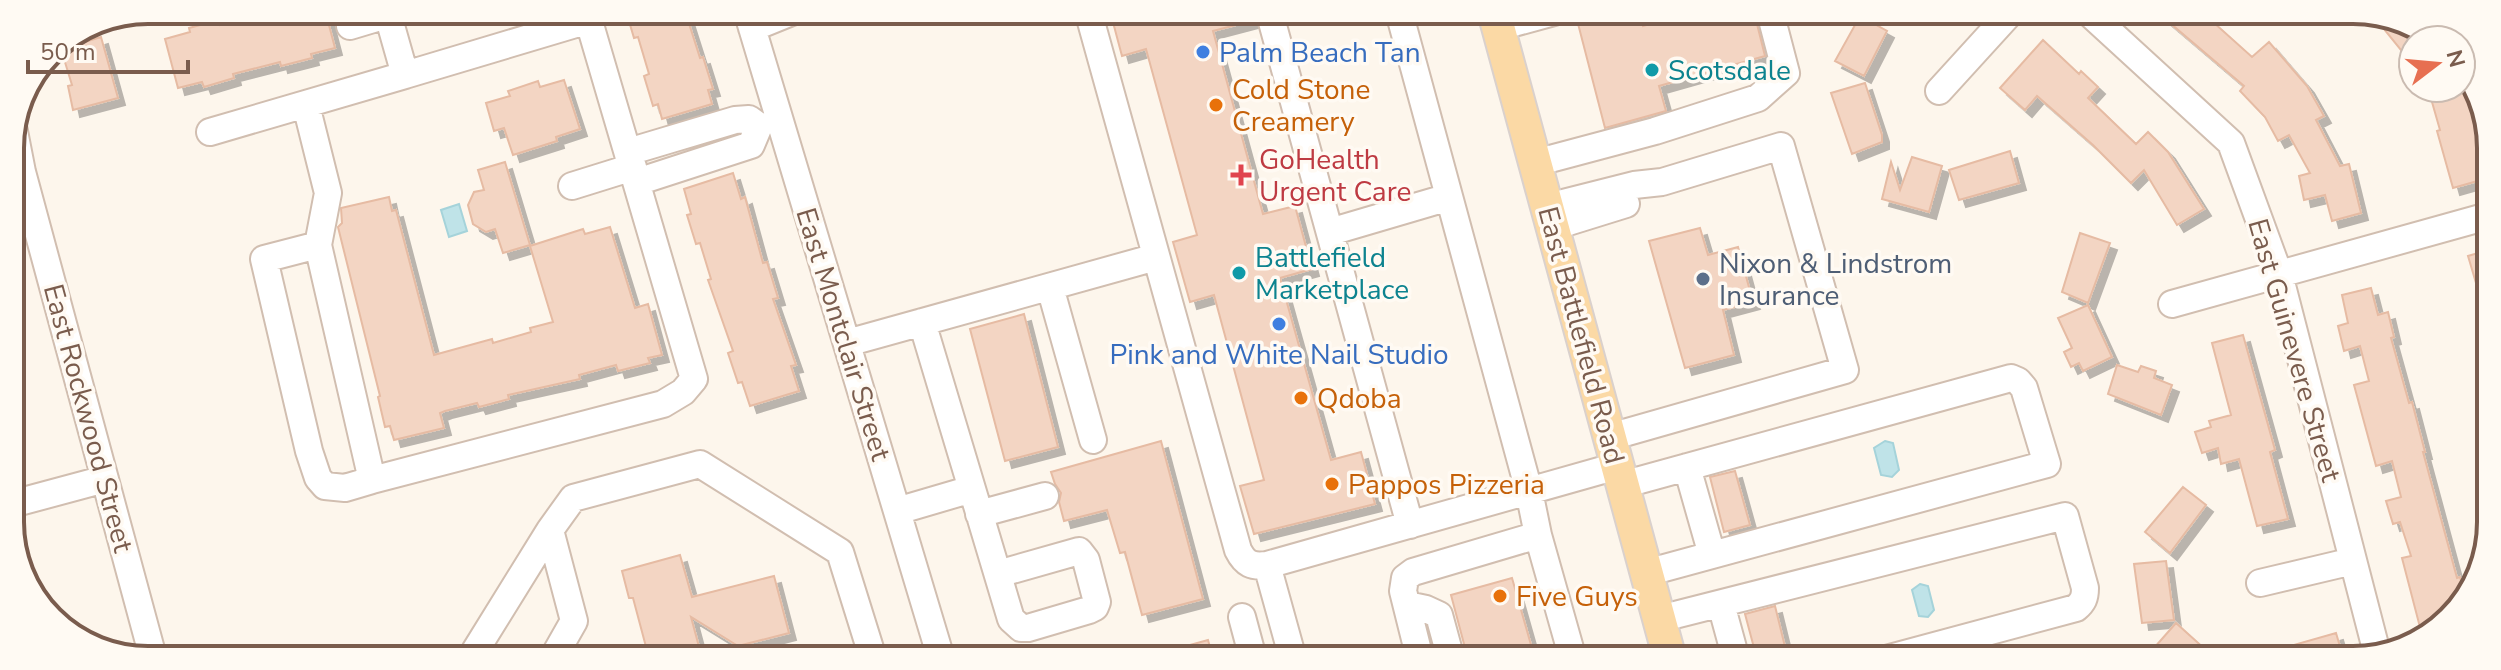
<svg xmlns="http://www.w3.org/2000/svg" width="2501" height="670" viewBox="0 0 2501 670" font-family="'Nunito Sans',sans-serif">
  <defs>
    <filter id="shadow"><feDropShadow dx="7" dy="7" stdDeviation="0" flood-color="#0004"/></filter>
  </defs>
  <rect width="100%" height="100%" fill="#fdf6ec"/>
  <path fill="#bfe3e8" stroke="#a5d3da" stroke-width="2" d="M459 204 467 231 449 237 441 210Z
    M1885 441 1893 443 1899 470 1892 477 1881 475 1874 448Z
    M1920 584 1928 586 1934 610 1928 617 1919 616 1912 590Z"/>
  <path fill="#f3d5c3" stroke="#e6bba3" stroke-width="2" filter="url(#shadow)" d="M276 10H325L335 48 311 54 312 58 281 66 280 62 233 74 234 78 204 87 202 82 178 88 165 39 190 32 189 28 219 20 220 25Z
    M626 11H685L700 58 703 57 713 89 708 90 712 104 662 119 658 104 653 106 644 76 649 74 638 37 634 38Z
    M1110 11H1253L1255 20 1213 31 1263 214 1295 206 1312 269 1280 278 1331 460 1361 452 1375 504 1254 534 1240 486 1264 480 1214 295 1190 302 1173 242 1197 235 1146 49 1122 56Z
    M1575 12H1639L1643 26 1694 12H1754L1765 56 1659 86 1666 111 1605 128Z
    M2157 12 2203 13 2252 57 2269 42 2307 86 2324 116 2316 120 2340 166 2349 164 2361 213 2332 221 2325 195 2304 200 2299 176 2310 173 2289 135 2278 141 2265 117 2240 91 2244 86Z
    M2371 13H2380L2413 30V65Z
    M1860 16 1887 31 1864 76 1835 61Z
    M101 37 118 98 73 110 68 86 72 85 64 59 67 58 65 48Z
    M2043 40 2079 74 2081 71 2098 87 2088 98 2136 144 2148 132 2168 152 2204 209 2177 225 2144 170 2131 183 2093 145 2037 96 2025 110 2000 88Z
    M564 80 580 129 556 137 557 141 513 155 504 128 494 131 486 103 510 96 508 91 538 81 540 87Z
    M1865 83 1882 135V142L1852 154 1831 93Z
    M2428 88H2465L2488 178 2453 188 2437 131 2440 130Z
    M2010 151 2019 183 1959 200 1949 170Z
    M1912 157 1942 166 1929 212 1882 199 1891 162 1900 190Z
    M505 162 530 245 503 253 495 229 486 232 473 224 468 205 474 192 484 190 478 170Z
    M733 173 741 199 745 197 763 263 767 262 778 298 773 299 796 365 791 366 799 391 750 406 742 382 738 383 728 353 733 351 708 280 711 279 700 243 696 244 687 215 691 214 684 189Z
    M389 197 392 211 396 210 434 355 492 339 493 343 531 332 530 328 553 322 530 246 583 229 585 234 610 227 635 308 648 304 662 355 648 358 650 363 618 371 616 365 579 375 580 379 508 395 509 399 479 407 477 403 445 411 440 413 444 428 394 440 390 426 385 427 378 397 380 396 338 227 342 223 341 208Z
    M1700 228 1708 255 1738 247 1753 302 1723 310 1734 355 1685 368 1649 241Z
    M2080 233 2110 243 2088 303 2062 292Z
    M2488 250V310H2484L2468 256Z
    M2371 288 2378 315 2388 312 2394 337 2391 338 2409 403 2412 402 2425 452H2423L2457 578 2460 577 2464 591 2444 626 2422 635 2402 558 2411 556 2400 522 2393 524 2386 501 2401 497 2392 461 2376 466 2354 385 2369 381 2360 346 2344 351 2338 326 2348 323 2342 295Z
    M2088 305 2112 357 2083 371 2079 363 2071 367 2064 352 2072 348 2058 318Z
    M1024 314 1058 447 1005 461 970 329Z
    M2243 335 2275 450 2270 452 2288 519 2257 526 2239 459 2221 464 2218 448 2202 453 2195 432 2211 427 2209 421 2231 415 2212 343Z
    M2117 365 2138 372 2141 366 2156 371 2154 378 2172 385 2161 415 2108 394Z
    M1161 441 1203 599 1142 615 1125 552 1120 553 1107 510 1064 521 1059 502 1061 493 1055 484 1051 472Z
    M1735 471 1750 525 1724 532 1710 477Z
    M2183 487 2206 505 2170 553 2145 532Z
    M680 555 692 597 774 576 789 633 738 646 691 617 702 658H649L633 598H629L622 571Z
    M2166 561 2174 620 2142 623 2134 564Z
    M1512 578 1535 659H1468L1451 595Z
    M1775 606 1788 659H1757L1745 614Z
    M2176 623 2217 660H2167L2154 648Z
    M2336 633 2344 660H2259V655Z
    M1208 640 1213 658H1161V653Z"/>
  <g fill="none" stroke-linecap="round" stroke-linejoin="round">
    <g stroke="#d1beb0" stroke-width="30">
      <path id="minor" d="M384 10 388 15 405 75 589 20
        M747 11 941 658
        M1088 11 1238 550C1245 564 1252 567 1267 565L1617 466
        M1269 11 1410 525
        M1399 12 1529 491 1538 535 1413 572 1405 578 1403 591 1420 659
        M2088 12 2231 143 2279 274 2377 653
        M350 26 400 11
        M1499 27 1554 12
        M752 28 794 11
        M1939 91 2011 12
        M306 105 328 193 318 245 372 480 663 404 683 392 694 379 586 11
        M14 131 22 172 153 657
        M210 132 405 75
        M628 152 735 120 749 119 759 126
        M1535 163 1655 131 1758 98 1786 73 1770 12
        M637 182 751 145 759 126
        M572 186 633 167
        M1547 207 1634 185 1662 182 1781 146 1845 370 1610 437
        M1552 227 1626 204
        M1330 232 1449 197
        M318 245 264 259 309 451 318 478 325 486 345 488 372 480
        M1050 287 1093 440
        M2172 304 2488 216
        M922 322 1011 619 1021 628H1028L1089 610 1095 607 1097 602 1086 560 1079 551 998 574
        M847 343 1156 257
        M1687 467 1712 555
        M1622 485 2011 378 2018 381 2024 388 2047 464 1646 573
        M12 504 105 479
        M897 511 972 489
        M979 514 1045 496
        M550 530 574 621 553 658
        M1538 535 1573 659
        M1267 565 1293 659
        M2260 583 2353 561
        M1721 604 1736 659
        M1407 605 1426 609 1439 615 1451 659
        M1242 617 1253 658
        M1659 619 2065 516 2085 588C2085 598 2083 602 2076 608L1886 659
        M476 658 475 651 550 530 573 498 700 464 840 552 873 658"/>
    </g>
    <g stroke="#dad1cd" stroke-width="36">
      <path id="major" d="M1494 12 1670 659"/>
    </g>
    <use href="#minor" stroke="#fff" stroke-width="26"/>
    <use href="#major" stroke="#fbd9a5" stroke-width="32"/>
  </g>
  <g fill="#3f7fe0" stroke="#fffaf3" stroke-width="3">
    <circle cx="1203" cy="52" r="8"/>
    <circle cx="1279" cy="324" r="8"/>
  </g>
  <g fill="#0f9aa8" stroke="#fffaf3" stroke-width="3">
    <circle cx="1652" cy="70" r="8"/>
    <circle cx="1239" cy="273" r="8"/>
  </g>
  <g fill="#e8710a" stroke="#fffaf3" stroke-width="3">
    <circle cx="1216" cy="105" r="8"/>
    <circle cx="1301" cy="398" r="8"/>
    <circle cx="1332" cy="484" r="8"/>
    <circle cx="1500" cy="596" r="8"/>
  </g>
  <path fill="#e0444e" stroke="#fffaf3" stroke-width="3" d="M1237 163h8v8h8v8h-8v8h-8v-8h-8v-8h8z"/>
  <circle fill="#5c6f8a" stroke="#fffaf3" stroke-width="3" cx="1703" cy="279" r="8"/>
  <g text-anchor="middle" stroke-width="7" stroke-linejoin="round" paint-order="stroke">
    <g font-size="28" fill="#366cbe" stroke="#fffaf3" text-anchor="start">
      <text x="1219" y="62">Palm Beach Tan</text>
      <text x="1279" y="364" text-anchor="middle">Pink and White Nail Studio</text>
    </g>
    <g font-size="28" fill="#0d838f" stroke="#fffaf3" text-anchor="start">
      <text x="1668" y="80">Scotsdale</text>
      <text x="1255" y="267">Battlefield<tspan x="1255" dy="32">Marketplace</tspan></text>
    </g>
    <g font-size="28" fill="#c56008" stroke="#fffaf3" text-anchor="start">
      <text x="1232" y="99">Cold Stone<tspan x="1232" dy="32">Creamery</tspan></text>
      <text x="1317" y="408">Qdoba</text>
      <text x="1348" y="494">Pappos Pizzeria</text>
      <text x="1516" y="606">Five Guys</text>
    </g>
    <g font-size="28" fill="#be3a42" stroke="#fffaf3" text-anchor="start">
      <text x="1259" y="169">GoHealth<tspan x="1259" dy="32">Urgent Care</tspan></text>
    </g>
    <g font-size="28" fill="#4e5e75" stroke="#fffaf3" text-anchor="start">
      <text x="1719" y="273">Nixon &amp; Lindstrom<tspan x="1719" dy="32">Insurance</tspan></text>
    </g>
    <g font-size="28" fill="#7a5c4d" stroke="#fffaf3">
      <text transform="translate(844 334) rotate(73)" y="10">East Montclair Street</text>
      <text transform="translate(1582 335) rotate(75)" y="10">East Battlefield Road</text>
      <text transform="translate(2295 350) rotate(74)" y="10">East Guinevere Street</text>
      <text transform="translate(89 418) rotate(75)" y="10">East Rockwood Street</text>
    </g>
  </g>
  <path d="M0 0H2501V670H0ZM148 24H2353A124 124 0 0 1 2477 148V522A124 124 0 0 1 2353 646H148A124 124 0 0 1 24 522V148A124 124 0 0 1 148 24Z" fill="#fffaf3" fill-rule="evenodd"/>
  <path fill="none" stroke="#7a5c4d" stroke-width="4" d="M148 24H2353A124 124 0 0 1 2477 148V522A124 124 0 0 1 2353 646H148A124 124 0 0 1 24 522V148A124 124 0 0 1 148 24Z"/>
  <g transform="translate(2437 64) rotate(74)"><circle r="38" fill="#fffaf3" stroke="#cabbb1" stroke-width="2"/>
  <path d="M0-6L14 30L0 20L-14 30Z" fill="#e76f51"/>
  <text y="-12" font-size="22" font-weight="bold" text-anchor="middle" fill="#7a5c4d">N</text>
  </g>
  <path d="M28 60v12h160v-12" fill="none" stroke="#7a5c4d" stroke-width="4"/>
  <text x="40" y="60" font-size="24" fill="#7a5c4d" stroke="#fffaf3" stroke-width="6" paint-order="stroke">50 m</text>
</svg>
